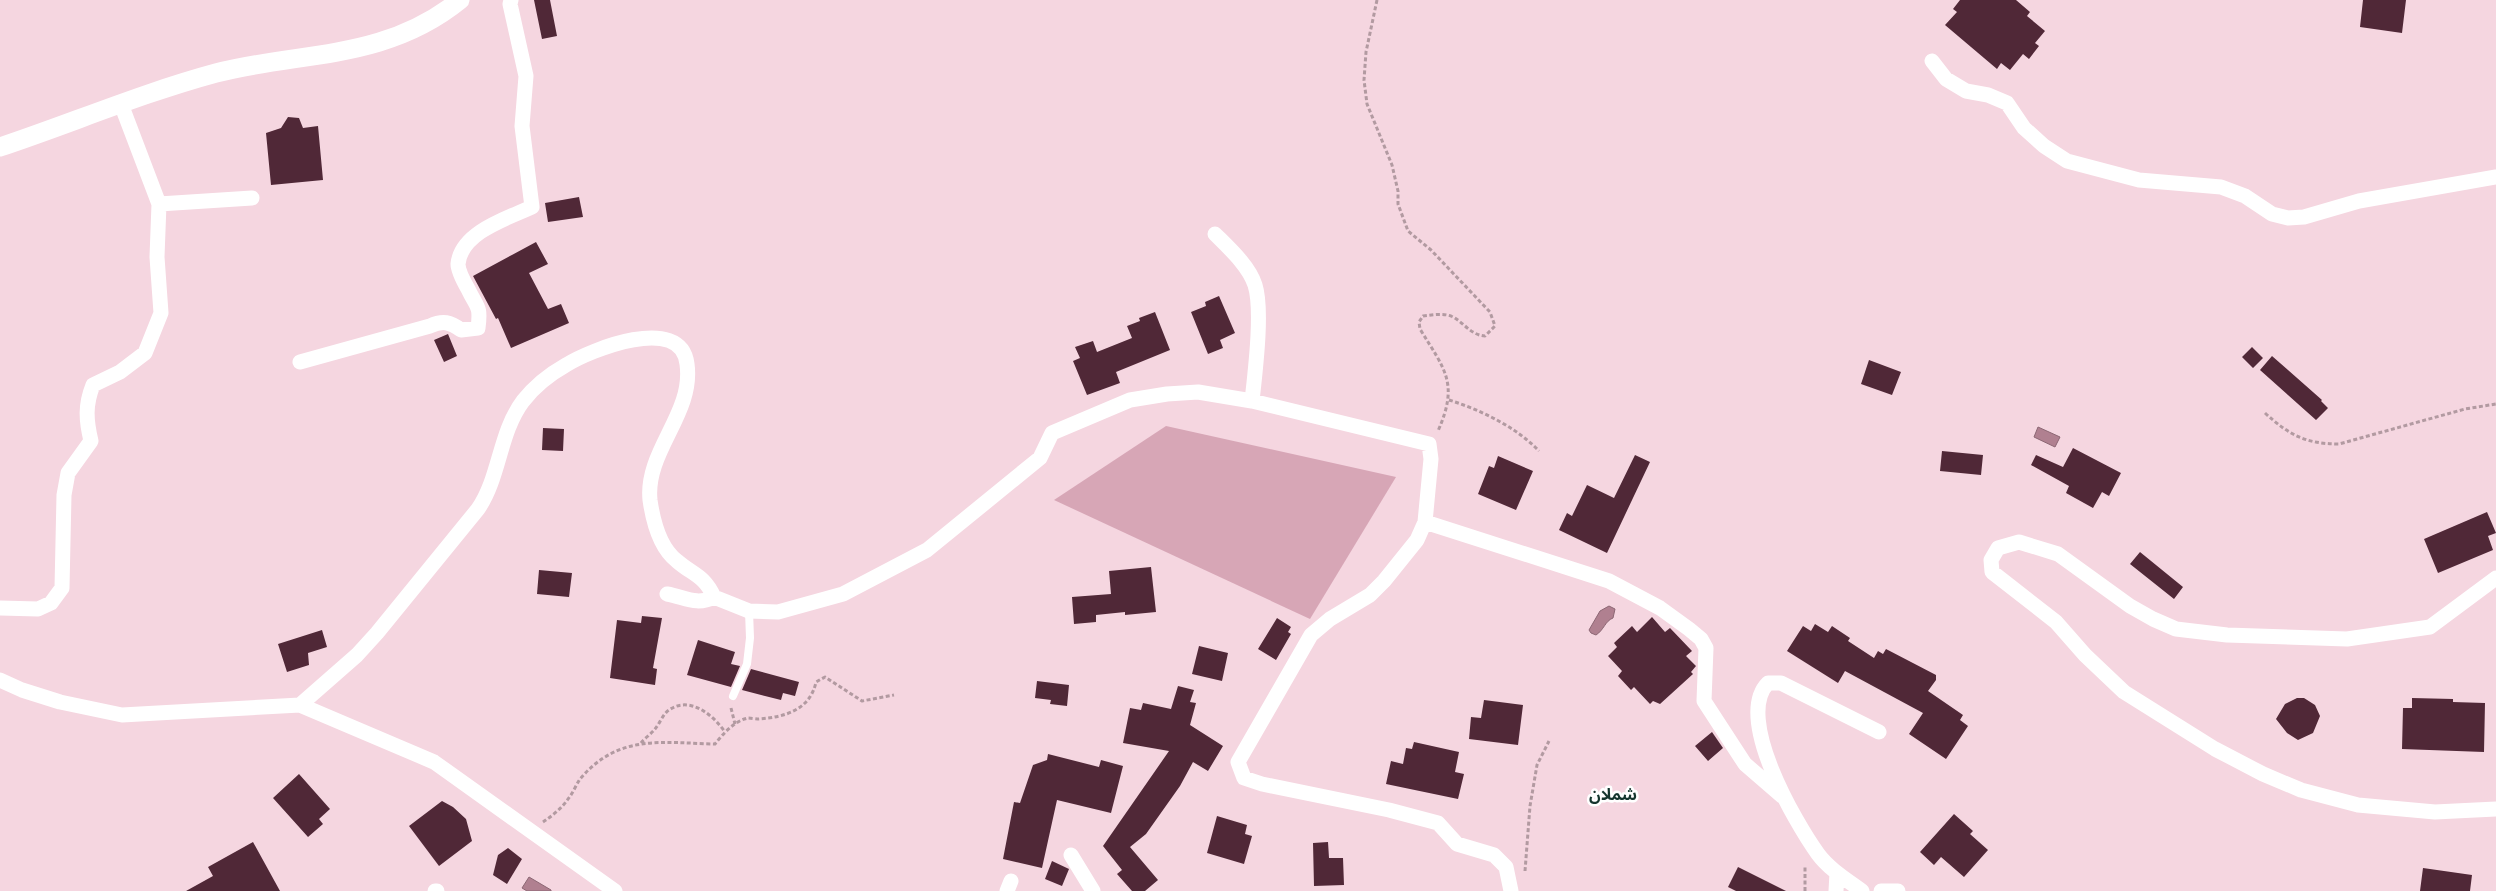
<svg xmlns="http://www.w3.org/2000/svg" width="2496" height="891" viewBox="0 0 2496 891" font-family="'Asap Condensed','Noto Sans Arabic',sans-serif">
  <rect width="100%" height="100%" fill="#f5d6e0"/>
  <path fill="#d7a6b6" d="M1166 426 1396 477 1310 619 1054 500Z"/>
  <path fill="#b08090" stroke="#8c6774" d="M2038 427 2060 437 2055 447 2034 437Z
    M1609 606 1615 609 1613 618C1605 621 1604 630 1596 635L1591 633 1589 630 1600 611Z
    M529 877 551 890V891H527L522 888Z"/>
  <path fill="#502837" d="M534 0H550L557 36 542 39Z
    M1960 0H2016L2030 12 2027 16 2045 31 2035 43 2039 46 2029 59 2023 54 2010 70 2001 63 1997 69 1945 25 1957 12 1953 9Z
    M2363 0H2406L2402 33 2360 27Z
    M288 117 299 118 303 128 318 126 323 180 271 185 266 133 281 128Z
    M579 197 583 217 548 222 545 203Z
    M536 242 548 264 529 273 548 309 561 304 569 323 511 348 498 318 496 319 473 276Z
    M1219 296 1235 333 1220 340 1223 348 1208 354 1191 312 1206 306 1205 302Z
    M1155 312 1170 350 1116 372 1120 383 1087 395 1073 361 1080 358 1075 347 1093 341 1097 352 1132 338 1127 326 1140 321 1139 318Z
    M448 334 457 356 444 362 434 340Z
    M2252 347 2263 358 2253 368 2242 357Z
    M2272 356 2322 400 2321 401 2328 408 2316 420 2260 370Z
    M1869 360 1901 372 1892 395 1861 384Z
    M543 428 564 429 563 451 542 450Z
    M2073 448 2121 473 2109 496 2102 492 2093 508 2066 493 2069 486 2031 465 2036 455 2063 467Z
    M1942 451 1983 455 1981 475 1940 471Z
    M1635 455 1650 462 1607 553 1559 530 1567 513 1572 516 1587 485 1614 498Z
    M1498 456 1533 471 1516 510 1478 494 1489 466 1494 468Z
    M2487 512 2496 533 2488 536 2493 550 2438 573 2424 539Z
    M2140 552 2183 587 2174 599 2130 564Z
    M1151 567 1156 612 1125 615V612L1096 615V622L1074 624 1072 597 1111 594 1109 571Z
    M539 570 572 573 569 597 537 594Z
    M642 616 662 618 653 668 657 669 655 685 610 678 617 620 641 623Z
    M1652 617 1665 632 1670 628 1692 651 1686 656 1696 666 1691 672 1693 674 1660 704 1653 701 1650 704 1634 687 1631 690 1618 676 1622 671 1608 656 1617 647 1614 643 1632 626 1637 632Z
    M1277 618 1291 627 1288 632 1291 634 1276 660 1258 649Z
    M1815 624 1828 632 1832 626 1850 638 1848 641 1874 658 1878 651 1883 654 1886 649 1936 675V680L1928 691 1963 715 1960 720 1968 726 1946 759 1909 734 1923 713 1845 671 1838 683 1787 651 1803 626 1811 631Z
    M322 630 327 647 308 653 309 665 287 672 278 644Z
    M698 640 735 652 731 664 740 666 731 687 687 675Z
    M1199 646 1228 653 1222 681 1192 674Z
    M751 669 799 682 795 696 783 693 781 700 742 690Z
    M1037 681 1069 685 1067 706 1050 704 1051 700 1035 698Z
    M1178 686 1194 690 1190 702 1196 703 1190 725 1223 746 1208 771 1193 762 1180 786 1146 834 1130 847 1158 880 1145 891H1132L1117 874 1122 870 1103 846 1169 751 1123 743 1130 708 1141 710 1143 703 1171 709Z
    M2297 698H2304L2315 705 2320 716 2313 733 2298 740 2287 733 2276 719 2285 704Z
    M2412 698 2453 699V702L2485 703 2484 752 2402 749 2403 708H2412Z
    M1484 700 1523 705 1518 745 1469 739 1471 717 1481 718Z
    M1712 732 1723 748 1708 761 1695 746Z
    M1414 742 1459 752 1455 772 1464 774 1458 799 1386 784 1391 761 1403 764 1406 748 1412 749Z
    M1048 754 1099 767 1101 760 1123 766 1111 813 1057 800 1042 868 1003 859 1014 802 1020 803 1033 765 1047 760Z
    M299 774 330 809 319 819 323 824 308 837 273 798Z
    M442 801 453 807 466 819 472 841 439 866 409 826Z
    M1954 814 1973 831 1970 834 1988 850 1964 877 1941 857 1934 865 1920 852Z
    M1217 816 1247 825 1245 834 1252 836 1244 864 1207 853Z
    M253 842 280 891H186L213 876 208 867Z
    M1328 842 1329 858H1343L1344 885 1314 886 1313 843Z
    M508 848 522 859 507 884 493 875 498 855Z
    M1052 861 1069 869 1062 886 1045 879Z
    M1738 867 1786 891H1736L1728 887Z
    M2423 868 2472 875 2470 891H2420Z"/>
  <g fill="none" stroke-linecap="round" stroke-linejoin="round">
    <path stroke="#b29aa1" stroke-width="3" stroke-dasharray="4 2.5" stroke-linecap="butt" d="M1377 0 1366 52 1364 80 1367 104 1392 165 1398 191V204L1408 231 1431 250 1490 312 1495 326 1485 336C1470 335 1464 322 1451 316 1442 313 1432 315 1423 316L1419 322 1420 329C1445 370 1459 383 1438 431
      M1449 400C1481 410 1516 427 1539 451
      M2265 413C2289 435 2306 444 2339 444L2465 409 2496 404
      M731 708 735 724
      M641 743C645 738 651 734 655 729 660 723 663 714 669 710 690 695 714 716 725 732
      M543 822C552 816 562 808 568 799 573 793 576 785 580 779 619 733 663 743 715 744 723 734 734 721 748 718 751 718 756 719 759 719 785 717 810 710 816 682L825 677 862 701 894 695
      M1525 871 1530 806 1537 765 1549 741
      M1805 891V865"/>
    <path stroke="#fff" stroke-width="8" d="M733 696 747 664 750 638 749 611"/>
    <path stroke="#fff" stroke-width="15" d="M1932 61 1946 79 1966 91 1988 95 2007 103 2024 128 2044 146 2067 161 2139 180 2221 187 2245 196 2272 214 2288 218 2304 217 2359 201 2496 177
      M159 204 252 198
      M1215 234C1229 248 1249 266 1255 285 1263 310 1255 373 1252 401
      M300 362 430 326C443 320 450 322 461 330L478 328C481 305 477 308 468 289 464 282 458 271 458 264 461 232 508 218 532 207L522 126 526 76 510 4 511 0
      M1425 522 1609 581 1660 608 1689 629 1701 639 1706 648 1704 701 1745 764 1782 796
      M2496 578 2430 627 2347 639 2227 635 2176 629 2153 619 2130 606 2058 554 2019 542 1998 548 1991 560 1992 572 2056 622 2085 655 2124 692 2215 749 2263 774 2301 790 2358 805 2435 812 2496 809
      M667 594C685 597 696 606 714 597
      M0 608 38 609 51 603 62 588 64 495 68 473 91 441C86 420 85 405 93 385L120 372 145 353 161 313 157 257 159 204 121 104
      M0 680 22 690 60 702 122 715 300 705 434 762 615 891
      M300 705 357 655 377 633 478 509C500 477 499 433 523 401 534 387 550 374 566 365 590 350 681 313 687 364 694 414 645 451 650 500 653 521 660 548 677 561 693 575 704 575 714 597L749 611 778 612 843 594 927 550 1040 458 1052 433 1130 400 1167 394 1198 392 1252 401 1429 444 1431 459 1425 522 1417 540 1384 581 1370 595 1330 619 1311 635 1238 762 1244 778 1262 784 1389 810 1438 823 1457 844 1494 855 1506 867 1511 891
      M1071 855 1093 891
      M435 891H437
      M1007 891 1011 881
      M1836 891 1837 873
      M1862 891C1847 880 1829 869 1818 854 1795 822 1734 717 1768 683H1781L1879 732
      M1881 891H1898"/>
    <path stroke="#fff" stroke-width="19" d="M0 147C72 123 142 93 216 73 301 51 385 61 460 0"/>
  </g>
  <g text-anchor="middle" stroke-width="5" stroke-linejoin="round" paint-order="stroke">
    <g font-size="16" font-weight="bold" fill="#15352e" stroke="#fff">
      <text x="1613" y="800">شملان</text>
    </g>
  </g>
</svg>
